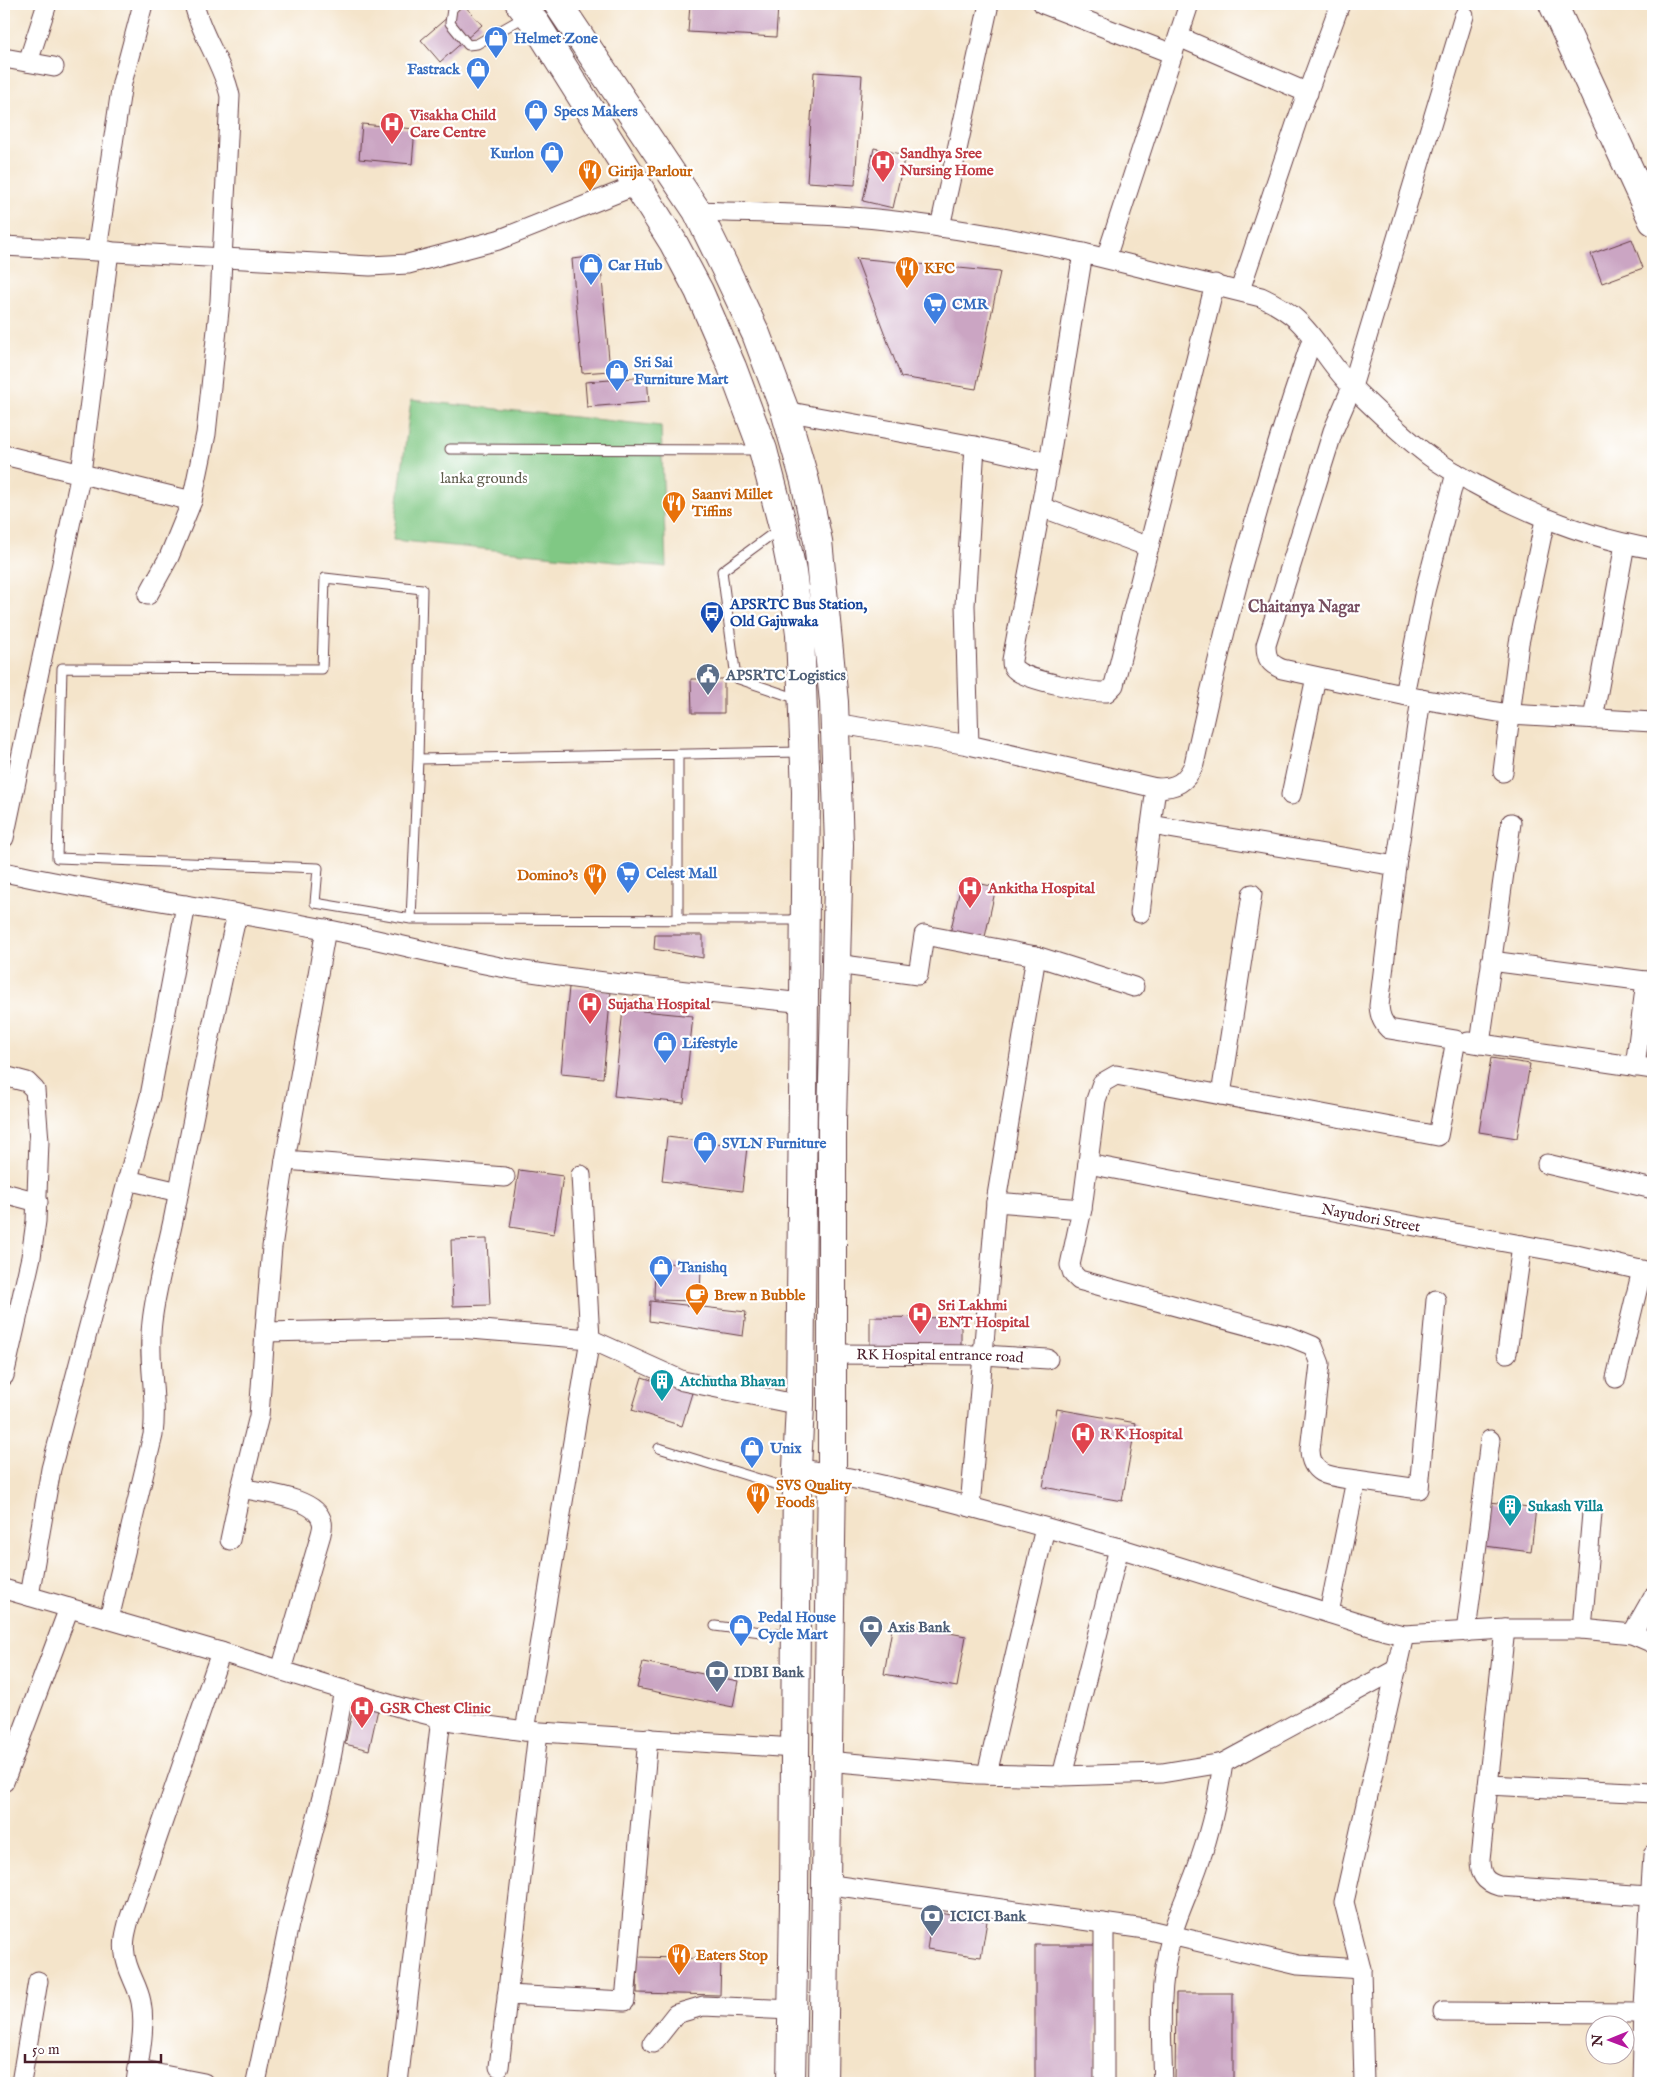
<svg xmlns="http://www.w3.org/2000/svg" width="1657" height="2087" viewBox="0 0 1657 2087" font-family="'IM FELL English',serif">
  <rect width="100%" height="100%" fill="#fff"/>
  <filter id="ink" filterUnits="userSpaceOnUse"><feTurbulence type="fractalNoise" baseFrequency=".02" numOctaves="2"/><feDisplacementMap in="SourceGraphic" scale="10" xChannelSelector="R" yChannelSelector="G"/><feConvolveMatrix kernelMatrix="1 2 1 2 8 2 1 2 1" color-interpolation-filters="sRGB"/></filter>
  <filter id="wash" filterUnits="userSpaceOnUse"><feTurbulence type="fractalNoise" baseFrequency=".0096" numOctaves="4" result="noise"/><feDisplacementMap in="SourceGraphic" scale="20" xChannelSelector="R" yChannelSelector="G"/><feGaussianBlur stdDeviation="1.12" result="paint"/><feColorMatrix in="noise" values="0 0 0 0 0 0 0 0 0 0 0 0 0 0 0 0 0 1.4 0 .05"/><feComposite in="paint" operator="in"/></filter>
  <g filter="url(#wash)">
    <rect width="100%" height="100%" fill="#f4e4ca"/>
    <path fill="#80c884" stroke="#657458" d="M411 400 661 426 666 567 393 540Z"/>
    <g id="blocks">
      <path fill="#cba5c3" d="M463 4 482 25 440 62 421 40Z
        M690 4 778 5 776 37 688 32Z
        M814 72 862 75 855 185 807 182Z
        M362 124 415 129 412 164 359 159Z
        M874 148 905 155 893 208 863 201Z
        M1632 239 1643 268 1602 283 1591 254Z
        M600 256 610 371 582 373 572 259Z
        M856 258 1000 272 976 389 901 377Z
        M647 377 649 402 587 407 585 382Z
        M691 679H724V713H692Z
        M962 880 996 887 983 946 949 938Z
        M655 935H703V958L654 949Z
        M569 987 611 991 603 1078 561 1074Z
        M623 1009 693 1016 684 1103 614 1096Z
        M1491 1058 1530 1064 1517 1138 1479 1132Z
        M667 1137 747 1147 742 1191 662 1181Z
        M519 1170 563 1176 554 1234 510 1227Z
        M487 1239 490 1305 453 1306 451 1240Z
        M655 1263 701 1264 700 1301 654 1300Z
        M650 1301 746 1312 743 1336 649 1321Z
        M870 1317 961 1318V1352L870 1351Z
        M642 1377 692 1393 682 1426 632 1410Z
        M1057 1409 1136 1423 1122 1501 1043 1487Z
        M1490 1502 1536 1508 1531 1552 1485 1546Z
        M893 1623 966 1636 957 1687 884 1674Z
        M643 1662 738 1681 733 1707 637 1688Z
        M354 1704 378 1709 369 1750 345 1744Z
        M933 1912 987 1921 981 1957 927 1949Z
        M1035 1945H1096V2083H1035Z
        M638 1957 721 1959 720 1995 637 1993Z
        M1176 1993H1233V2082H1175Z"/>
    </g>
  </g>
  <g filter="url(#ink)">
    <use href="#blocks" fill-opacity="0" stroke="#643d43" stroke-width="1"/>
    <g fill="none" stroke-linecap="round" stroke-linejoin="round">
      <g stroke="#643d43" stroke-width="11">
        <path id="service" d="M457 4 452 9 450 23 468 45 477 44 526 16
          M450 449 760 450
          M779 529 722 571 736 678 798 699
          M678 754V919
          M418 759 803 752
          M411 919 315 903 318 868 57 858 62 668 322 669 325 578 422 589 418 759 411 919 802 920
          M659 1448 794 1490
          M715 1626 792 1636"/>
      </g>
      <g stroke="#643d43" stroke-width="21">
        <g id="minor">
          <path d="M1043 4 1173 54"/>
          <path d="M1464 16 1352 387 1333 431 1266 645C1266 659 1270 664 1282 669L1421 699 1509 714 1653 722"/>
          <path d="M1179 37 1308 93"/>
          <path d="M4 58 54 67"/>
          <path d="M28 62 47 4"/>
          <path d="M697 211C749 213 801 213 853 217 931 223 1007 237 1083 253L1049 463 975 446 965 605 969 745 1156 788 1151 825 1396 866 1379 1006C1380 1016 1382 1022 1389 1029L1456 1040 1438 1136 1116 1075 1102 1083 1096 1100 1082 1209"/>
          <path d="M940 227 989 4"/>
          <path d="M4 246 370 266 408 264 498 240 637 185"/>
          <path d="M97 250 122 83 143 4"/>
          <path d="M1083 253 1261 297C1274 303 1285 309 1296 319 1318 339 1332 368 1354 389 1378 412 1401 435 1428 455 1441 465 1458 474 1473 483 1530 515 1589 538 1653 549"/>
          <path d="M1106 258 1189 4"/>
          <path d="M1240 290 1297 121 1340 4"/>
          <path d="M785 411 975 446"/>
          <path d="M4 455 192 501"/>
          <path d="M1049 463 1012 660C1012 664 1012 667 1016 670 1026 680 1092 693 1107 692L1114 685 1215 284"/>
          <path d="M1041 507 1149 547"/>
          <path d="M148 595 169 557 192 501 206 434 220 301 230 96C223 63 201 36 194 4"/>
          <path d="M1404 695 1424 595 1456 473"/>
          <path d="M1593 719 1625 544"/>
          <path d="M834 723 969 745"/>
          <path d="M1503 772 1519 643 1545 520"/>
          <path d="M1156 788C1176 788 1186 783 1194 764 1225 620 1264 478 1312 339"/>
          <path d="M1291 795 1316 677"/>
          <path d="M4 838 81 473 109 251"/>
          <path d="M1396 866 1421 699"/>
          <path d="M4 872C110 895 218 909 325 929 383 940 441 956 500 967 600 984 702 992 803 1003"/>
          <path d="M1140 913 1151 825"/>
          <path d="M326 929 285 1160 505 1177"/>
          <path d="M1036 956 1134 987"/>
          <path d="M1491 961 1653 982"/>
          <path d="M836 964 918 975 924 935 1036 956 996 1202 1082 1209 1070 1265 1073 1274 1079 1280 1291 1337 1313 1346 1320 1364 1310 1450C1311 1478 1333 1476 1356 1480L1329 1613"/>
          <path d="M1468 1042 1653 1069"/>
          <path d="M1480 1044 1511 823"/>
          <path d="M1635 1067 1646 981"/>
          <path d="M4 1076 27 1082 35 1090 39 1141 36 1221 31 1257 4 1376"/>
          <path d="M1221 1095 1252 894"/>
          <path d="M285 1160 272 1247 265 1332 458 1328 590 1339 683 1381 800 1405"/>
          <path id="s1" d="M1088 1164 1365 1217 1572 1254 1653 1273"/>
          <path d="M1547 1164 1653 1189"/>
          <path d="M127 1180 179 1192"/>
          <path d="M4 1193 38 1202"/>
          <path d="M265 1332 259 1416 241 1488C262 1493 317 1497 322 1522 323 1525 322 1530 321 1534L281 1670"/>
          <path d="M1507 1353 1522 1245"/>
          <path id="s2" d="M832 1354 983 1355 1048 1359"/>
          <path d="M1616 1378 1642 1270"/>
          <path d="M797 1468C906 1486 1013 1519 1119 1548"/>
          <path d="M1356 1480 1419 1489 1436 1300"/>
          <path d="M970 1507 996 1202"/>
          <path d="M230 1540 241 1488"/>
          <path d="M4 1589 221 1652 402 1708 453 1721 525 1731 794 1748"/>
          <path d="M29 1596 51 1469 150 1096 186 905"/>
          <path d="M109 1619 153 1435C158 1397 147 1361 152 1322 156 1285 168 1248 175 1211 194 1112 214 1013 237 914"/>
          <path d="M1505 1629 1480 1859C1480 1874 1484 1882 1499 1886L1649 1896"/>
          <path d="M1582 1629 1592 1513"/>
          <path d="M1466 1632 1490 1440"/>
          <path d="M1632 1634 1653 1597"/>
          <path d="M525 1731 590 1339 581 1175"/>
          <path d="M826 1761 977 1774 1062 1776 1119 1548 1386 1631 1404 1635 1505 1629H1582L1632 1634 1653 1643"/>
          <path d="M987 1774 1045 1528"/>
          <path d="M1062 1776 1162 1773 1223 1763"/>
          <path d="M4 1782 69 1608"/>
          <path d="M1488 1785 1653 1793"/>
          <path d="M825 1884 1145 1929 1298 1965 1361 1969"/>
          <path d="M507 1995 625 2001 648 1738"/>
          <path d="M1443 2012 1643 2013"/>
          <path d="M653 2043 676 2014 703 2006 792 2010"/>
          <path d="M499 2067 538 1732"/>
          <path d="M138 2070 204 2083"/>
          <path d="M21 2083 38 1981"/>
          <path d="M136 2083C139 2057 146 2028 141 2002 138 1985 126 1970 125 1954 123 1942 126 1931 129 1920L221 1652"/>
          <path d="M256 2083 289 1924 328 1774 344 1690"/>
          <path d="M398 2083 441 1718"/>
          <path d="M1104 2083V1923"/>
          <path d="M1163 2083C1161 2034 1158 1983 1172 1935 1179 1910 1191 1887 1199 1863 1211 1830 1218 1797 1223 1763L1397 1669"/>
          <path d="M1364 2083 1361 1969 1344 1902 1404 1635"/>
          <path d="M1642 2083 1644 2007 1653 1854"/>
        </g>
      </g>
      <g stroke="#643d43" stroke-width="30">
        <path id="primary" d="M520 4 536 24 673 242 699 291 732 367 763 450 783 527 792 572 800 634 806 792 800 1405 797 1468 794 1902 791 2083
          M558 4 697 211 725 268 756 334 785 411 805 481 818 541 834 702 839 845 832 1120V1474L823 2083
          M1553 4 1653 221"/>
      </g>
      <use href="#service" stroke="#fff" stroke-width="9"/>
      <use href="#minor" stroke="#fff" stroke-width="19"/>
      <use href="#primary" stroke="#fff" stroke-width="28"/>
    </g>
  </g>
  <defs>
    <g id="shop-pin" transform="scale(1.25)"><path d="M0 17L-7.5 6A9.5 9.5 0 1 1 7.5 6Z" fill="#3f7fe0" stroke="#fff"/><path d="M-5-2.5h2.3a2.7 3.5 0 0 1 5.4 0H5L5.5 6h-11ZM-1.5-2.5h3a1.5 2.3 0 0 0-3 0Z" fill="#fff"/></g>
    <g id="hospital-pin" transform="scale(1.25)"><path d="M0 17L-7.5 6A9.5 9.5 0 1 1 7.5 6Z" fill="#e0444e" stroke="#fff"/><path d="M-5-5h3v3.5h4V-5h3V5h-3V1.5h-4V5h-3Z" fill="#fff"/></g>
    <g id="restaurant-pin" transform="scale(1.25)"><path d="M0 17L-7.5 6A9.5 9.5 0 1 1 7.5 6Z" fill="#e8710a" stroke="#fff"/><path d="M-5-6h1v4h1v-4h1v4h1v-4h1v5L-1.5 .5V6h-2V.5L-5-1ZM5-6V6H3V1.5H1.5Q1.5-4 5-6Z" fill="#fff"/></g>
    <g id="supermarket-pin" transform="scale(1.25)"><path d="M0 17L-7.5 6A9.5 9.5 0 1 1 7.5 6Z" fill="#3f7fe0" stroke="#fff"/><path d="M-6-5.5h2.5l.6 2H6L4.5 2H-2.5L-4.4-4H-6ZM-1.5 3.2a1.3 1.3 0 1 0 .1 0ZM3 3.2a1.3 1.3 0 1 0 .1 0Z" fill="#fff"/></g>
    <g id="bus-pin" transform="scale(1.25)"><path d="M0 17L-7.5 6A9.5 9.5 0 1 1 7.5 6Z" fill="#1a4fb4" stroke="#fff"/><path d="M-5-6H5V4H4V6H2V4H-2V6H-4V4H-5ZM-3.5-4V0h7V-4ZM-3.5 1.2v1.5H-2V1.2ZM2 1.2v1.5H3.5V1.2Z" fill="#fff"/></g>
    <g id="civic-pin" transform="scale(1.25)"><path d="M0 17L-7.5 6A9.5 9.5 0 1 1 7.5 6Z" fill="#5c6f8a" stroke="#fff"/><path d="M-.6-6.5H3V-4.5H.6V-3L4-1V1h2V6H-6V1h2V-1L-.6-3ZM-1.2 2.5V6h2.4V2.5Z" fill="#fff"/></g>
    <g id="cafe-pin" transform="scale(1.25)"><path d="M0 17L-7.5 6A9.5 9.5 0 1 1 7.5 6Z" fill="#e8710a" stroke="#fff"/><path d="M-5.5-4.5H6V0H3Q3 3.5 0 3.5H-2.5Q-5.5 3.5-5.5 0ZM3-3.2v2h1.7v-2ZM-6 4.5H4V6H-6Z" fill="#fff"/></g>
    <g id="building-pin" transform="scale(1.25)"><path d="M0 17L-7.5 6A9.5 9.5 0 1 1 7.5 6Z" fill="#0f9aa8" stroke="#fff"/><path d="M-4-6H4V6H1V3H-1V6H-4ZM-2.5-4.3h1.7v1.8h-1.7ZM.8-4.3h1.7v1.8H.8ZM-2.5-1h1.7V.8h-1.7ZM.8-1h1.7V.8H.8Z" fill="#fff"/></g>
    <g id="bank-pin" transform="scale(1.25)"><path d="M0 17L-7.5 6A9.5 9.5 0 1 1 7.5 6Z" fill="#5c6f8a" stroke="#fff"/><path d="M-6-4H6V4H-6ZM0-2.3a2.3 2.3 0 1 0 0 4.6a2.3 2.3 0 1 0 0-4.6Z" fill="#fff"/></g>
  </defs>
  <g fill-rule="evenodd">
    <use href="#shop-pin" x="496" y="38"/>
    <use href="#shop-pin" x="478" y="69"/>
    <use href="#shop-pin" x="536" y="111"/>
    <use href="#hospital-pin" x="392" y="124"/>
    <use href="#shop-pin" x="552" y="153"/>
    <use href="#hospital-pin" x="883" y="162"/>
    <use href="#restaurant-pin" x="590" y="171"/>
    <use href="#shop-pin" x="591" y="265"/>
    <use href="#restaurant-pin" x="907" y="268"/>
    <use href="#supermarket-pin" x="935" y="304"/>
    <use href="#shop-pin" x="617" y="371"/>
    <use href="#restaurant-pin" x="674" y="503"/>
    <use href="#bus-pin" x="712" y="613"/>
    <use href="#civic-pin" x="708" y="675"/>
    <use href="#supermarket-pin" x="628" y="873"/>
    <use href="#restaurant-pin" x="595" y="875"/>
    <use href="#hospital-pin" x="970" y="888"/>
    <use href="#hospital-pin" x="590" y="1004"/>
    <use href="#shop-pin" x="665" y="1043"/>
    <use href="#shop-pin" x="705" y="1143"/>
    <use href="#shop-pin" x="661" y="1267"/>
    <use href="#cafe-pin" x="697" y="1295"/>
    <use href="#hospital-pin" x="920" y="1314"/>
    <use href="#building-pin" x="662" y="1381"/>
    <use href="#hospital-pin" x="1083" y="1434"/>
    <use href="#shop-pin" x="752" y="1448"/>
    <use href="#restaurant-pin" x="758" y="1494"/>
    <use href="#building-pin" x="1510" y="1506"/>
    <use href="#shop-pin" x="741" y="1626"/>
    <use href="#bank-pin" x="871" y="1627"/>
    <use href="#bank-pin" x="717" y="1672"/>
    <use href="#hospital-pin" x="362" y="1708"/>
    <use href="#bank-pin" x="932" y="1916"/>
    <use href="#restaurant-pin" x="679" y="1955"/>
  </g>
  <g text-anchor="middle" stroke-width="4.5" stroke-linejoin="round" paint-order="stroke">
    <g font-size="15" font-weight="bold" fill="#366cbe" stroke="#fff" text-anchor="start">
      <text x="514" y="43">Helmet Zone</text>
      <text x="460" y="74" text-anchor="end">Fastrack</text>
      <text x="554" y="116">Specs Makers</text>
      <text x="534" y="158" text-anchor="end">Kurlon</text>
      <text x="608" y="270">Car Hub</text>
      <text x="952" y="309">CMR</text>
      <text x="634" y="367">Sri Sai<tspan x="634" dy="17">Furniture Mart</tspan></text>
      <text x="646" y="878">Celest Mall</text>
      <text x="682" y="1048">Lifestyle</text>
      <text x="722" y="1148">SVLN Furniture</text>
      <text x="678" y="1272">Tanishq</text>
      <text x="770" y="1453">Unix</text>
      <text x="758" y="1622">Pedal House<tspan x="758" dy="17">Cycle Mart</tspan></text>
    </g>
    <g font-size="15" font-weight="bold" fill="#be3a42" stroke="#fff" text-anchor="start">
      <text x="410" y="120">Visakha Child<tspan x="410" dy="17">Care Centre</tspan></text>
      <text x="900" y="158">Sandhya Sree<tspan x="900" dy="17">Nursing Home</tspan></text>
      <text x="988" y="893">Ankitha Hospital</text>
      <text x="608" y="1009">Sujatha Hospital</text>
      <text x="938" y="1310">Sri Lakhmi<tspan x="938" dy="17">ENT Hospital</tspan></text>
      <text x="1100" y="1439">R K Hospital</text>
      <text x="380" y="1713">GSR Chest Clinic</text>
    </g>
    <g font-size="15" font-weight="bold" fill="#c56008" stroke="#fff" text-anchor="start">
      <text x="608" y="176">Girija Parlour</text>
      <text x="924" y="273">KFC</text>
      <text x="692" y="499">Saanvi Millet<tspan x="692" dy="17">Tiffins</tspan></text>
      <text x="578" y="880" text-anchor="end">Domino's</text>
      <text x="714" y="1300">Brew n Bubble</text>
      <text x="776" y="1490">SVS Quality<tspan x="776" dy="17">Foods</tspan></text>
      <text x="696" y="1960">Eaters Stop</text>
    </g>
    <g font-size="15" fill="#5d5a4a" stroke="#fff">
      <text x="484" y="483">lanka grounds</text>
    </g>
    <g font-size="15" font-weight="bold" fill="#164399" stroke="#fff" text-anchor="start">
      <text x="730" y="609">APSRTC Bus Station,<tspan x="730" dy="17">Old Gajuwaka</tspan></text>
    </g>
    <g font-size="15" font-weight="bold" fill="#4e5e75" stroke="#fff" text-anchor="start">
      <text x="726" y="680">APSRTC Logistics</text>
      <text x="888" y="1632">Axis Bank</text>
      <text x="734" y="1677">IDBI Bank</text>
      <text x="950" y="1921">ICICI Bank</text>
    </g>
    <g font-size="15" fill="#4a1f2b" stroke="#fff">
      <text dy="5" stroke="none"><textPath href="#s1" startOffset="288">Nayudori Street</textPath></text>
      <text dy="5" stroke="none"><textPath href="#s2" startOffset="108">RK Hospital entrance road</textPath></text>
    </g>
    <g font-size="15" font-weight="bold" fill="#0d838f" stroke="#fff" text-anchor="start">
      <text x="680" y="1386">Atchutha Bhavan</text>
      <text x="1528" y="1511">Sukash Villa</text>
    </g>
    <g font-size="16" font-weight="bold" fill="#774e60" stroke="#fff">
      <text x="1304" y="612">Chaitanya Nagar</text>
    </g>
  </g>
  <rect width="1657" height="2087" fill="none" stroke="#fff" stroke-width="20"/>
  <g transform="translate(1610 2040) rotate(269)"><circle r="24" fill="#ffffff" stroke="#b7a5aa"/>
  <path d="M0-4L9 19L0 12L-9 19Z" fill="#b5179e"/>
  <text y="-8" font-size="14" font-weight="bold" text-anchor="middle" fill="#4a1f2b">N</text>
  </g>
  <path d="M25 2054v8h136v-8" fill="none" stroke="#4a1f2b" stroke-width="2.5"/>
  <text x="32" y="2054" font-size="15" fill="#4a1f2b" stroke="#ffffff" stroke-width="4" paint-order="stroke">50 m</text>
</svg>
